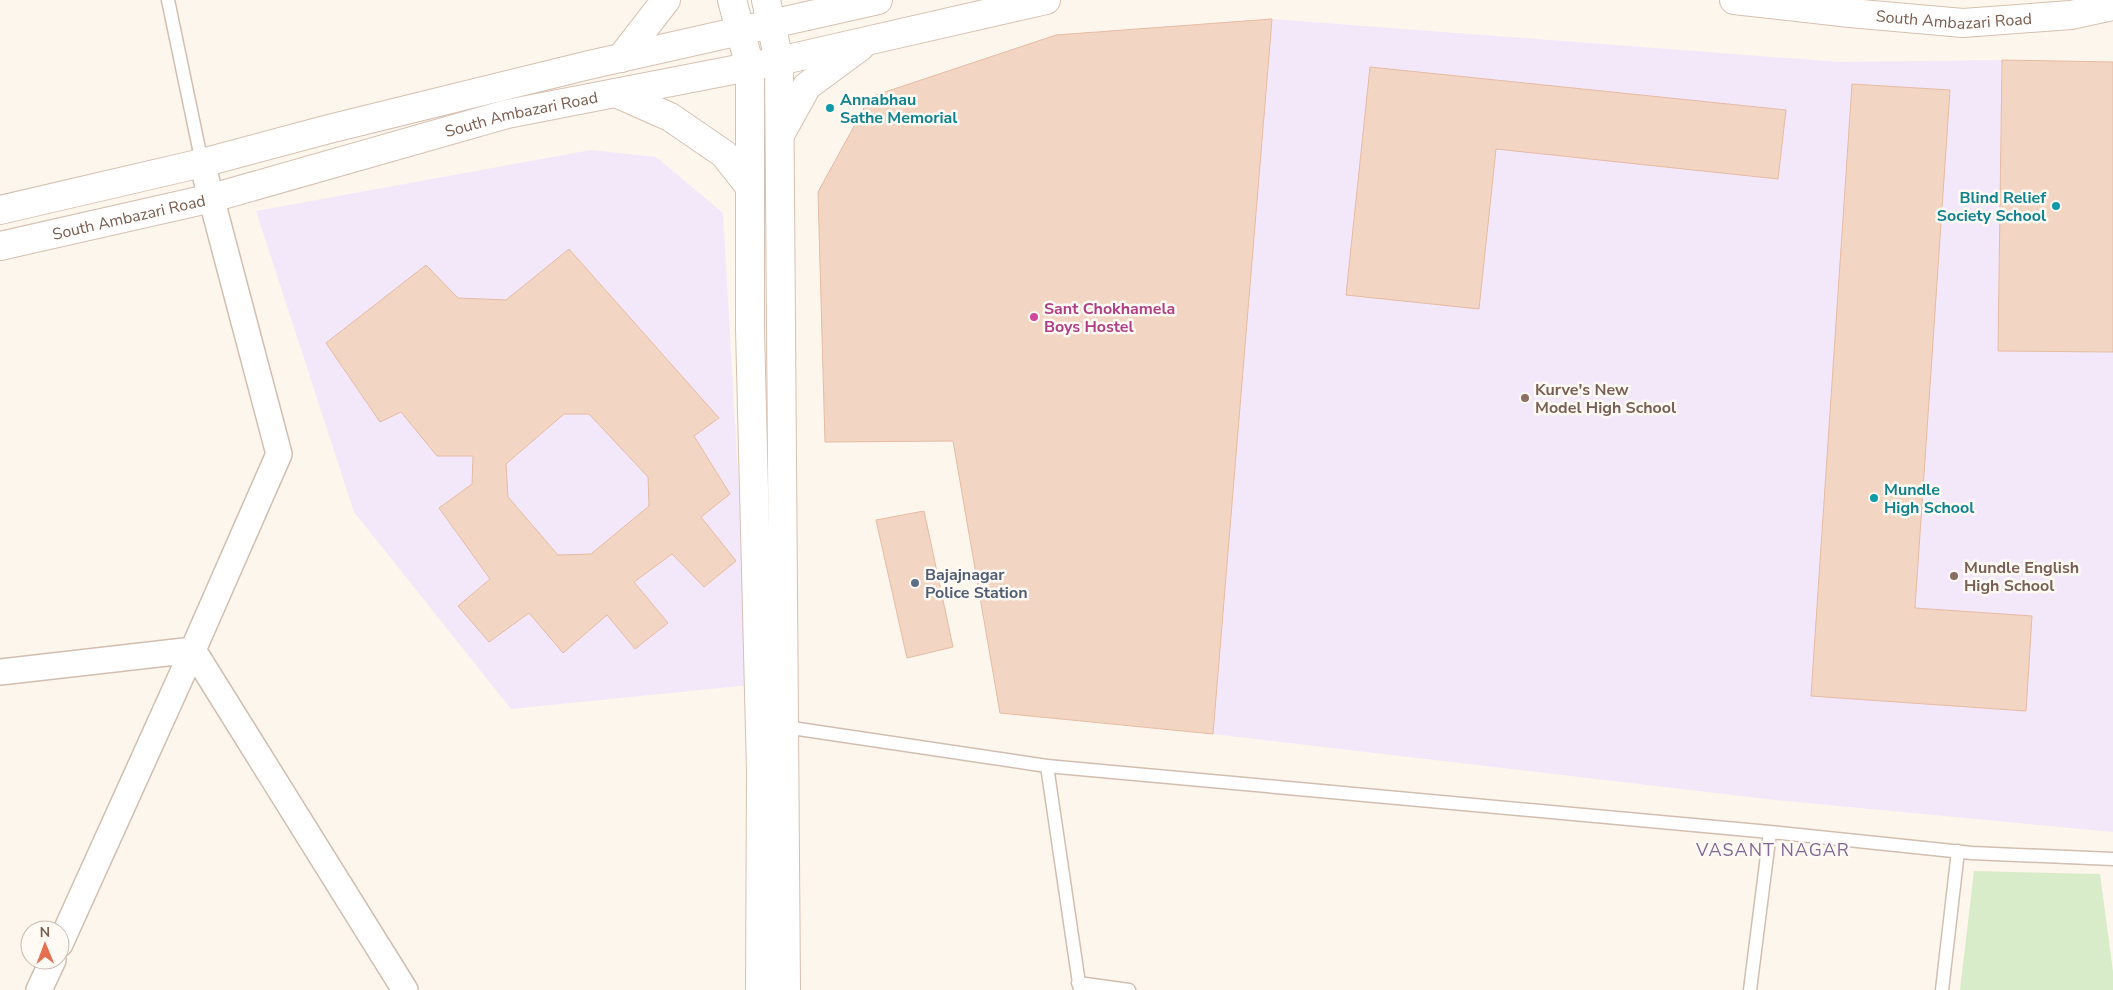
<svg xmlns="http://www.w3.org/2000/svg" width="2113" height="990" viewBox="0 0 2113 990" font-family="'Nunito Sans',sans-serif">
  <rect width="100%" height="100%" fill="#fdf6ec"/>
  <path fill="#f3e8fa" d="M1272 19 1839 62 2002 60 1998 351 2113 352V832L1775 800 1213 734Z
    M591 150 656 157 723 213 750 685 511 709 354 512 256 211Z"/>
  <path fill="#d8ecc9" d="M1974 871 2100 874 2113 972V990H1960Z"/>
  <path fill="#f3d5c3" stroke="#e6bba3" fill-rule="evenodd" d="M1272 19 1213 734 1000 713 953 441 825 442 818 192 870 97 1056 35Z
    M2002 60 2113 62V352L1998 351Z
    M1370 67 1786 110 1778 179 1496 149 1479 309 1346 295Z
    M1852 84 1950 90 1915 608 2032 616 2026 711 1811 696Z
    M569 249 719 418 694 436 730 494 701 517 736 561 704 587 672 554 634 582 668 623 635 649 607 615 563 653 529 613 489 642 458 606 490 579 439 508 472 484 473 456H437L401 412 380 422 326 343 426 265 458 298 506 300ZM564 414H589L648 477 649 506 591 554 558 555 508 497 506 464Z
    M924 511 953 647 907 658 876 520Z"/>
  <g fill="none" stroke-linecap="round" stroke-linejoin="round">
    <g stroke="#d1beb0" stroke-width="15">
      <path id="service" d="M168 0 202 163
        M785 727 1047 766 1080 990
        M1047 766 1770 832 1972 853 2113 859
        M1078 983 1129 990
        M1750 990 1770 832
        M1942 990 1958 851"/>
    </g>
    <g stroke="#d1beb0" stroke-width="28">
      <path id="minor" d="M0 672 193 650 405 990
        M60 944 193 650 279 454 202 163
        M39 990 53 960"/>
    </g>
    <g stroke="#d6c0b0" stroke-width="30">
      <g id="secondary">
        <path d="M732 0 750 67V329L761 772 760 990"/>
        <path d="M766 0 779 61 786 990"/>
        <path id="s1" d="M1734 0 1850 13 1963 23 2071 15 2113 6"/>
        <path d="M621 58 666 0"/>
        <path d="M616 93 670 117 724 154 750 187"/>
        <path d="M781 133 807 86 860 47"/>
        <path d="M0 210 202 163 329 129 589 65 878 0"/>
        <path id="s2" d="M0 246 212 198 507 114 779 61 1046 0"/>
      </g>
    </g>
    <use href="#service" stroke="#fff" stroke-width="12"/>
    <use href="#minor" stroke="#fff" stroke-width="25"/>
    <use href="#secondary" stroke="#fff" stroke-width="28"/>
  </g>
  <g fill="#0f9aa8" stroke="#fffaf3" stroke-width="2">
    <circle cx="830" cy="108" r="5"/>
    <circle cx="2056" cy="206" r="5"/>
    <circle cx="1874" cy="498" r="5"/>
  </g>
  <circle fill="#d1479c" stroke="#fffaf3" stroke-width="2" cx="1034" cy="317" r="5"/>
  <g fill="#8d6e63" stroke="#fffaf3" stroke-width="2">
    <circle cx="1525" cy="398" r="5"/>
    <circle cx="1954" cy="576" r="5"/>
  </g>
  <circle fill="#5c6f8a" stroke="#fffaf3" stroke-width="2" cx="915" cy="583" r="5"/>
  <g text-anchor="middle" stroke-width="5" stroke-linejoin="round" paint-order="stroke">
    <g font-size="16" fill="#7a5c4d" stroke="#fffaf3">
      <text dy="6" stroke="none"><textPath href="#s1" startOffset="221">South Ambazari Road</textPath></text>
      <text dy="6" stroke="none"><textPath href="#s2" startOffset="538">South Ambazari Road</textPath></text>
      <text dy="6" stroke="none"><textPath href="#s2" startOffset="132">South Ambazari Road</textPath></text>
    </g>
    <g font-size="16" font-weight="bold" fill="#0d838f" stroke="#fffaf3" text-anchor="start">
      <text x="840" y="105">Annabhau<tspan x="840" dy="18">Sathe Memorial</tspan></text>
      <text x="2046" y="203" text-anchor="end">Blind Relief<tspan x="2046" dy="18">Society School</tspan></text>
      <text x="1884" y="495">Mundle<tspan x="1884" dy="18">High School</tspan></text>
    </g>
    <g font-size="16" font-weight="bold" fill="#b23c85" stroke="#fffaf3" text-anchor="start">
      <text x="1044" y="314">Sant Chokhamela<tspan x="1044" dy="18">Boys Hostel</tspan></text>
    </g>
    <g font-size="16" font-weight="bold" fill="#785e54" stroke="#fffaf3" text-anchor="start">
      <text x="1535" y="395">Kurve's New<tspan x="1535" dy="18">Model High School</tspan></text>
      <text x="1964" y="573">Mundle English<tspan x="1964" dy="18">High School</tspan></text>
    </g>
    <g font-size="16" font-weight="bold" fill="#4e5e75" stroke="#fffaf3" text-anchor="start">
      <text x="925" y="580">Bajajnagar<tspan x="925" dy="18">Police Station</tspan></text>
    </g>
    <g font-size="18" letter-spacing="1" fill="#846695" stroke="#fffaf3">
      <text x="1773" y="856">VASANT NAGAR</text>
    </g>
  </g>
  <g transform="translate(45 945) rotate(359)"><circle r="24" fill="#fffaf3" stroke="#cabbb1"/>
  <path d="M0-4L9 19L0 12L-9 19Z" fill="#e76f51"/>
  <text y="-8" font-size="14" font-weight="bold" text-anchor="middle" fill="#7a5c4d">N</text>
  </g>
</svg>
